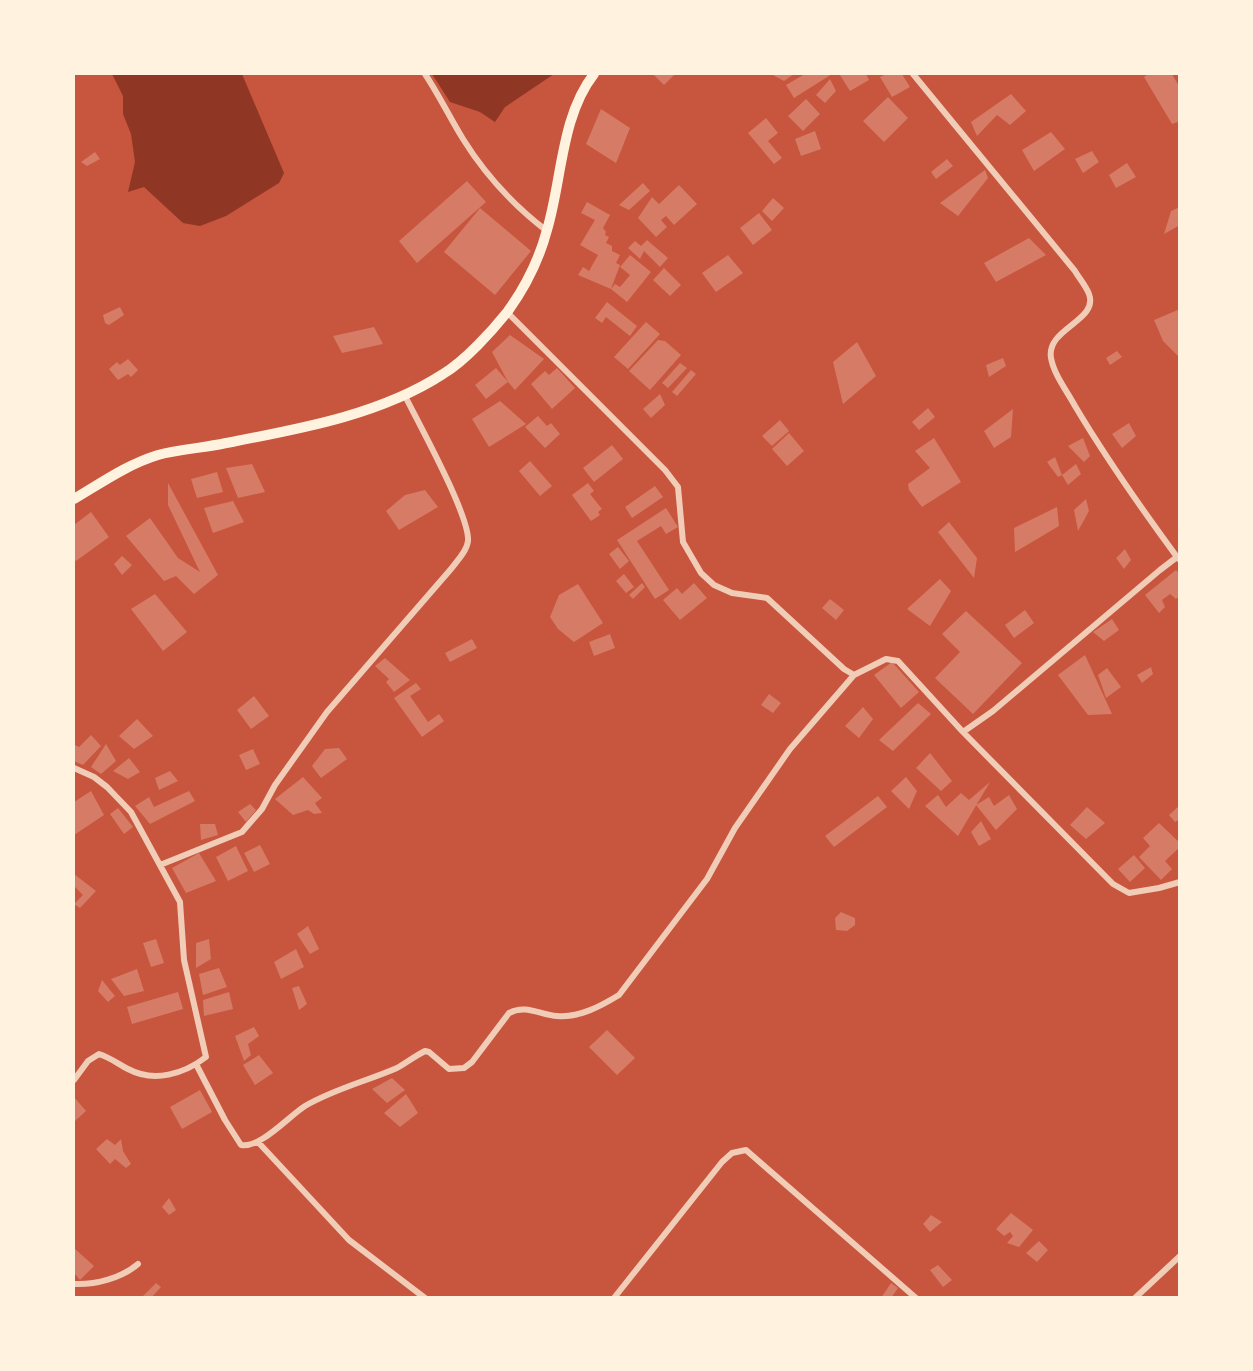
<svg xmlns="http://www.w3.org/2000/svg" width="1253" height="1371" viewBox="0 0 1253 1371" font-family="'Titillium Web',sans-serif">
  <rect width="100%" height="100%" fill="#c8553d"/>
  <path fill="#8f3625" d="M112 74H242L284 173 279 183 226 216 200 226 183 223 144 187 128 192 135 162 131 134 123 114V96Z
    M432 74H431H554L505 107 495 122 480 112 450 102Z"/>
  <path fill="#d67c66" d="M653 74H675L664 85Z
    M771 74H794L784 81Z
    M805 74H832L794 98 786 85Z
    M843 74H866L869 80 850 91 840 75Z
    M886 74H902L910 87 892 97 880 77Z
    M1148 74H1172L1180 88V121L1172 124 1144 77Z
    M830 79 836 91 825 103 816 95Z
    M1011 94 1026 111 1010 125 997 115 977 136 971 122Z
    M888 97 908 118 884 142 863 121Z
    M806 99 820 114 803 131 788 116Z
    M601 109 630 128 616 163 586 144Z
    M766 118 778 133 768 141 782 158 774 164 748 133Z
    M815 131 821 149 801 156 795 139Z
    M1051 132 1065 149 1034 171 1022 150Z
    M1092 151 1099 162 1083 173 1075 159Z
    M95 152 100 159 87 166 81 162Z
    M947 159 953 166 936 179 931 172Z
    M1127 163 1136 177 1116 188 1109 175Z
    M985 170 988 178 958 216 940 203Z
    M467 181 486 202 417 263 399 241Z
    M643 183 650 191 629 210 619 205Z
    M679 185 697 204 674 225 666 216 661 220 667 227 656 237 638 218 652 197 659 204Z
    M773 198 784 208 772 221 762 211Z
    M587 202 610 215 603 228 606 232 605 235 609 237 606 243 612 246V251L620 255 616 263 620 265 611 289 615 284 620 287 630 275 620 267 630 255 651 272 627 302 611 289 578 275 583 267 589 271 598 255 580 245 595 220 581 213Z
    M1180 207V225L1164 234 1171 211Z
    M480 208 531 251 495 295 444 252Z
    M759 213 772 230 753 245 740 228Z
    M1029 238 1046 255 996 282 984 263Z
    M647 240 668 258 660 267 644 251 640 259 628 248 635 241 641 246Z
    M728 255 743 273 716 292 702 273Z
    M664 268 681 285 670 296 653 280Z
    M607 302 637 326 630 336 606 317 602 323 595 318Z
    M120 307 124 315 109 325 105 323 103 315Z
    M1180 309V358L1163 341 1154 320Z
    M646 322 660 334 628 369 614 357Z
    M374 327 383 344 342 353 333 336Z
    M510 335 544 359 515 390 508 382 492 352Z
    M658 340 665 341 681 355 650 390 629 371Z
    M857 342 876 376 843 404 833 362Z
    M1117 351 1122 357 1110 365 1106 358Z
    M1003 358 1006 366 989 377 986 365Z
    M128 359 138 370 131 377 128 374 118 380 109 369 117 362 120 365Z
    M680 363 687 368 668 388 662 383Z
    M496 368 508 382 486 399 475 385Z
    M557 368 575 388 552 409 531 384 545 371 549 375Z
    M691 370 696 374 677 396 672 392Z
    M660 394 665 405 651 418 643 409Z
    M500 401 526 424 489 447 472 419Z
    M928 408 935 417 919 430 912 422Z
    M1013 409 1011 437 994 448 984 431Z
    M538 416 547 426 551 423 560 434 545 448 525 427Z
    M780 420 789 431 772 446 762 436Z
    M1129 423 1136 436 1122 448 1112 434Z
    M789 433 804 451 787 466 772 449Z
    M934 438 961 482 922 507 909 490 908 484 930 468 915 451Z
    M1083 438 1090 456 1084 462 1068 446Z
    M612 445 623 459 594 482 583 468Z
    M1055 457 1062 475 1058 477 1047 462Z
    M530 461 552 486 540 496 519 471Z
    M252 464 265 492 238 498 226 468Z
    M1076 464 1081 474 1068 485 1062 475Z
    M217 472 223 492 197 498 191 479Z
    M168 483 218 575 194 594 176 576 164 581 126 536 150 518 178 558 200 572 168 505Z
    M588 483 594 491 590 494 602 509 598 512 600 515 591 521 572 495Z
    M655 486 663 497 632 518 625 507Z
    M425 490 438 507 399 530 386 511 405 495Z
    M1086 499 1089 511 1078 531 1074 510Z
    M233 501 244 522 213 533 204 508Z
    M1057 507 1059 526 1015 552 1014 528Z
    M666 508 678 527 666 534 661 526 637 541 669 590 655 599 617 540Z
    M91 512 109 537 76 561 74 559V525Z
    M949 522 977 558 974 578 938 532Z
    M618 547 629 561 620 569 609 554Z
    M1125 549 1131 560 1124 569 1116 558Z
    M122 556 132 565 122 575 114 564Z
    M1176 570 1180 575V596L1176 599 1170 594 1162 600 1165 607 1159 613 1145 595Z
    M624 574 634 587 626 593 616 581Z
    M940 579 951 591 930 626 907 609Z
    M642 583 645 587 633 599 629 595Z
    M694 583 707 598 680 620 663 600 677 588 682 594Z
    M578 584 603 623 574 642 558 629 550 617 559 595Z
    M155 594 187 632 163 651 131 609Z
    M830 599 844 610 836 620 822 608Z
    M1025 610 1034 623 1014 638 1005 625Z
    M966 611 1022 663 973 714 935 678 960 652 942 634Z
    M1112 619 1119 630 1104 641 1093 632Z
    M610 634 615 648 594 656 589 642Z
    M472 639 477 648 450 662 445 653Z
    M1085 655 1112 714 1088 715 1058 675Z
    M385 658 410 680 394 692 386 682 389 679 375 666Z
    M892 662 919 692 901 708 874 675Z
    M1151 667 1153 674 1142 683 1137 675Z
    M1107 668 1121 687 1106 698 1098 675Z
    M416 683 421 689 410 696 428 722 439 714 444 721 422 737 394 698Z
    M769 694 781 703 773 713 761 705Z
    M254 696 269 716 251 729 237 710Z
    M918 703 931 714 893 751 879 740Z
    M863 707 873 719 859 738 845 726Z
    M137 719 153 736 134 749 119 736Z
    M91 735 101 746 83 765 74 761V746L75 745 79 747Z
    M106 744 116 761 101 774 91 767Z
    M339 748 347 759 321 778 312 766 325 749Z
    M253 749 260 764 246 770 239 755Z
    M930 753 952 781 941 791 916 768Z
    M129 758 140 772 128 779 113 771Z
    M170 771 178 781 159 790 155 778Z
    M303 777 322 798 315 803 322 813 314 814 308 810 293 815 275 799Z
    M906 777 917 791 909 809 891 791Z
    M990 782 958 836 925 806 938 795 946 807 961 793 969 800Z
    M91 791 104 815 74 835V802Z
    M189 791 195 801 150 824 135 806 149 797 154 807Z
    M1009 795 1017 809 996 830 976 805 989 797 994 806Z
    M878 796 887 807 834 847 825 836Z
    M250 804 256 810 246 822 238 812Z
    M1180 805V819L1175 822 1169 815Z
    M1087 807 1105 823 1086 839 1070 825Z
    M118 808 133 827 124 834 110 814Z
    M981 821 991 839 979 846 971 832Z
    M1159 823 1180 843V847L1165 861 1172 869 1161 880 1139 857 1150 846 1143 838Z
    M200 824H215L218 835 201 840Z
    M260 845 270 864 254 872 244 853Z
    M236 846 248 871 228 881 216 857Z
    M199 853 216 881 186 893 172 868Z
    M1134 855 1145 868 1130 882 1118 869Z
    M74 874 96 891 80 908 74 904 83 895 74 886Z
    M841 912 855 918V925L847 931 836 930 835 918Z
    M308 926 319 949 310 954 297 934Z
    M156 939 164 963 151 967 143 943Z
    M209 939 211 959 196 968V943Z
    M296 949 304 967 281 979 274 962Z
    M219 968 227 987 203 995 199 974Z
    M137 969 144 991 124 996 111 979Z
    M102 980 115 996 108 1002 98 991Z
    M299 986 307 1004 299 1010 292 988Z
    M178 992 183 1009 132 1024 127 1007Z
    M229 992 233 1009 204 1016 203 1000Z
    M254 1027 259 1036 248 1044 251 1055 244 1061 235 1036Z
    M607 1030 635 1058 617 1075 589 1047Z
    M259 1055 273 1073 255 1085 243 1065Z
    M392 1078 405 1090 387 1103 372 1089Z
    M200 1090 212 1112 182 1129 170 1107Z
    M406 1094 418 1113 400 1127 384 1113Z
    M74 1097 86 1111 74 1122Z
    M107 1139 115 1145 121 1139 123 1151 131 1164 126 1168 115 1159 110 1164 96 1149Z
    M169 1198 176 1210 169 1215 162 1207Z
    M1011 1213 1033 1230 1019 1247 1007 1243 1013 1236 1010 1232 1004 1236 996 1229Z
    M931 1215 942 1222 930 1232 923 1224Z
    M1039 1241 1048 1250 1037 1262 1026 1253Z
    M74 1248 94 1266 80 1280 74 1273Z
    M938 1265 952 1280 943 1287 930 1270Z
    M156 1283 161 1287 151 1298H141Z
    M891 1283 898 1288 891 1298H881Z"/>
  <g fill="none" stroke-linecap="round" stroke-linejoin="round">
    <path stroke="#f1ccb7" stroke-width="6" d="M425 74C439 95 450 118 463 139 486 176 513 205 547 231
      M913 74 1075 271C1079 278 1086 286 1089 294 1099 321 1046 328 1051 358 1054 375 1067 391 1075 406 1106 458 1141 508 1177 557
      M507 312 665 470 678 487 683 542 701 573 714 585 732 593 767 598 844 669 854 675 886 659 898 661 963 732 993 711 1160 570 1177 557 1180 560
      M963 732 1113 884 1129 893 1159 888 1180 882
      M74 768 94 777 107 787 131 812 180 902 184 960 206 1057C184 1074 154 1083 128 1069 118 1064 111 1058 99 1054L88 1061 74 1080
      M160 865 242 832 262 809 275 785 327 712 451 569C457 561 467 551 468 541 470 516 418 422 404 394
      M196 1064 225 1120 241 1145C260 1149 289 1116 305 1106 334 1089 367 1081 397 1068 406 1063 415 1056 425 1051L429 1052 449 1069 464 1068 472 1062 509 1013C526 1004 540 1015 557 1016 579 1018 601 1006 619 995L707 879 735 828 790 749 854 675
      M258 1142 349 1240 425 1298
      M74 1284C95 1285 122 1278 138 1264
      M614 1298 722 1162 732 1153 746 1150 916 1298
      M1135 1298 1180 1256"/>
    <path stroke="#fff3e0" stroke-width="10" d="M74 499C101 483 128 464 158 455 180 449 204 448 226 443 299 429 380 415 443 374 465 361 492 331 508 311 526 286 539 260 547 230 562 180 561 116 594 74"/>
  </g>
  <rect width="1253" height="1371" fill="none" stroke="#fff3e0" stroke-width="150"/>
</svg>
